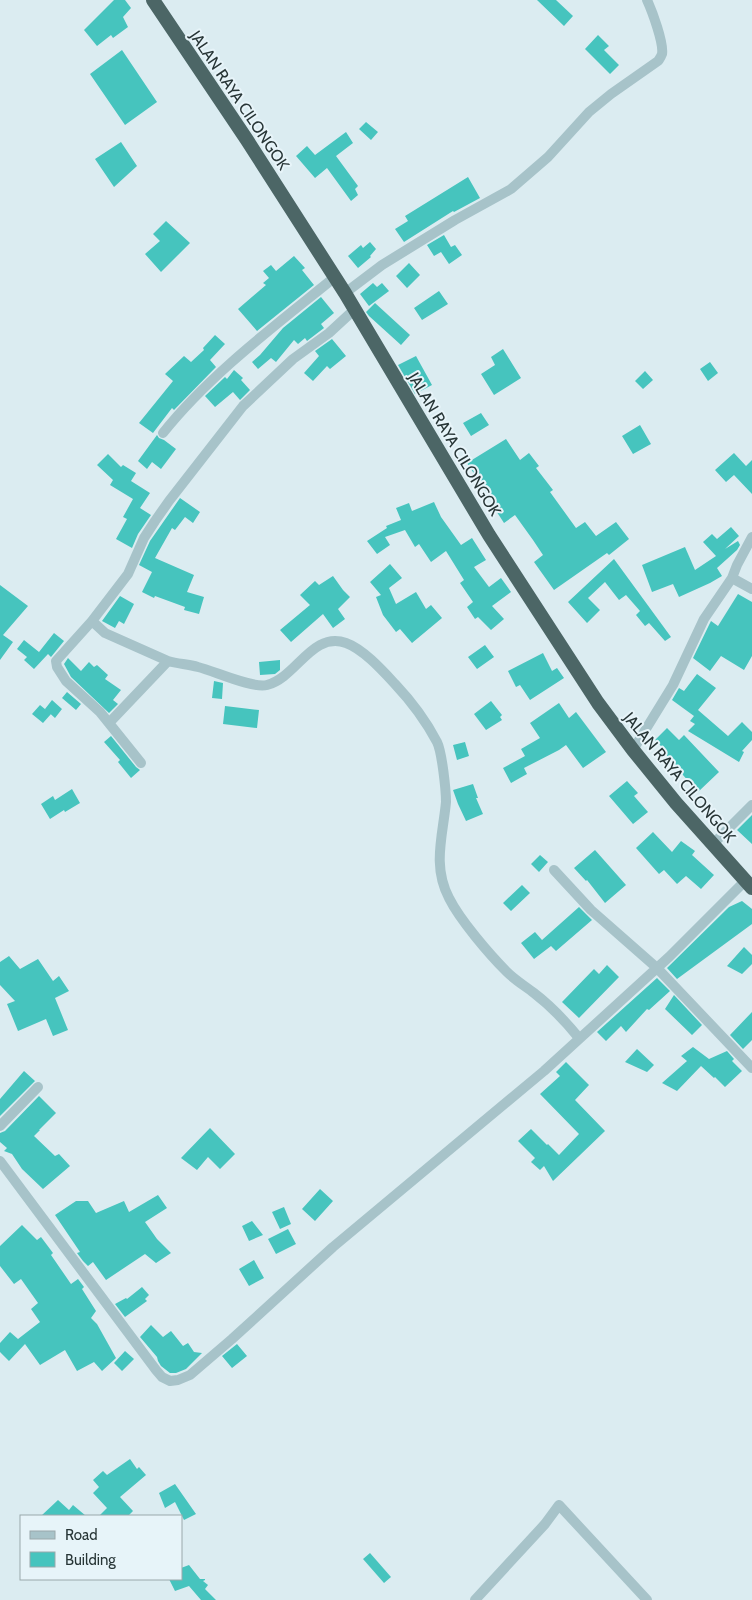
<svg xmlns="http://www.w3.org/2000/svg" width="752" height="1600" viewBox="0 0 752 1600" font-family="Cabin,sans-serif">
  <rect width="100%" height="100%" fill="#dbecf1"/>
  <path fill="#46c4be" d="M114 0H125L131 8 123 17 128 27 113 38 111 35 97 46 84 30Z
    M537 0H556L573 16 564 26Z
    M598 35 609 46 604 50 619 65 610 74 585 49Z
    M122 50 157 102 125 125 90 74Z
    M366 122 378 132 371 140 359 129Z
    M346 132 353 143 336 156 358 186 355 189 358 195 351 201 327 168 315 178 296 156 307 146 315 155Z
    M121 142 137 166 114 187 95 159Z
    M468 177 480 198 454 212 453 211 404 242 395 229 408 221 405 216Z
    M166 221 190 243 161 272 145 254 160 241 153 234Z
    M444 235 451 247 455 245 462 255 449 264 441 252 434 256 427 245Z
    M370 242 376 249 370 256 371 257 358 268 348 256 361 245 363 248Z
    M294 256 305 268 302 270 314 285 257 331 238 309 266 285 263 283 269 278 263 271 271 265 276 271Z
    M409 263 420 275 407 288 396 276Z
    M373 283 377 287 382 283 389 291 369 306 360 294Z
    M439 291 448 304 422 320 414 308Z
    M321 297 334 313 321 324 324 328 307 341 305 338 298 344 294 340 276 362 271 358 258 369 252 362 260 355 283 328Z
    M375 303 410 335 401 345 369 316 366 312Z
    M215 335 225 344 210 360 216 367 174 410 172 408 153 433 139 423 173 381 165 374 184 356 191 362 204 350 203 348Z
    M332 339 346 356 330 369 327 366 313 381 304 373 319 356 315 351Z
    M503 349 521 378 494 395 481 374 495 365 491 357Z
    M416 356 432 385 415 394 398 365Z
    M710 362 718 373 708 381 700 369Z
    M234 370 243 378 241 380 250 390 240 400 233 392 215 407 205 396 225 377 227 379Z
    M645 371 653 380 643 389 635 381Z
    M481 413 489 425 471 436 463 423Z
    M640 425 651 444 633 454 622 436Z
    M157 435 159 438 164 440 176 449 161 469 152 462 147 469 138 461Z
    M506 439 520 460 529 453 539 466 536 468 553 490 550 492 576 528 585 522 596 536 616 522 629 539 609 555 607 553 554 590 534 562 543 555 533 540 515 515 504 523 491 503 493 502 467 463Z
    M734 453 746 466 752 460V494L734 475 726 482 715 470Z
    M108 454 121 467 123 465 136 473 131 481 150 493 140 508 151 515 138 534 132 548 116 539 127 519 123 517 133 499 110 485 113 480 97 465Z
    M180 498 200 512 193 523 185 517 175 530 172 528 155 558 194 575 187 592 204 597 199 614 184 610 185 607 155 596 154 598 142 592 152 572 139 565 150 541Z
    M434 502 441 517 461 545 472 538 486 560 474 567 489 587 501 578 511 592 492 606 504 619 491 630 478 617 475 619 467 607 473 602 460 583 464 580 446 551 431 562 419 544 415 547 405 530 385 537 390 545 377 554 367 541 387 528 386 526 401 520 396 508 409 503 412 511Z
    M731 527 739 536 725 549 738 541 740 545 737 550 717 568 722 576 710 583 679 597 673 584 652 592 642 565 685 547 695 570 716 556 703 542 712 534 717 539Z
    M614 559 671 637 665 641 649 623 645 626 636 615 640 611 626 595 619 600 605 582 588 598 600 610 587 623 568 602Z
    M390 564 402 578 389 588 396 604 416 592 426 609 431 605 442 618 412 643 400 629 396 632 383 615 376 597 381 595 370 582Z
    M333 576 343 590 350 597 338 609 345 619 333 628 323 614 291 642 280 630 310 605 300 595 315 581 319 585Z
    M0 585 28 606 3 635 13 642 0 660Z
    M738 594 752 602V656L744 670 721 656 710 671 693 658 709 625 711 621 718 626Z
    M120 596 134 604 124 624 119 621 115 628 102 621Z
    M54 633 64 641 51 657 48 654 34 669 24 660 27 657 17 649 24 640 39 652Z
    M485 645 494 657 477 669 468 657Z
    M543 653 552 671 557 668 564 678 530 700 520 685 516 687 508 671Z
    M68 658 81 671 89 662 94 667 97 665 108 675 105 679 121 690 113 700 118 704 109 713 71 677 64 664Z
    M280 660V670L275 674 260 675 259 662Z
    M697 674 716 688 698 710 728 736 742 722 752 732V740L742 751 744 752 739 762 688 731 695 724 690 721 694 716 672 700 679 688 684 691Z
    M214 681 223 683 222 699 212 698Z
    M67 692 81 704 76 710 62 698Z
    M52 700 62 709 55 718 45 709Z
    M491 701 502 715 500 717 502 720 486 730 474 714Z
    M559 703 569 718 576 712 606 752 583 768 566 745 559 750 524 768 527 774 511 783 503 768 525 756 521 749 540 738 530 723Z
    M40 705 51 714 43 723 32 714Z
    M225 706 259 710 257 728 223 724Z
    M667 728 679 740 684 735 719 772 698 792 675 766 676 765 665 754 667 752 655 740Z
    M111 736 136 767 140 770 131 778 118 762 120 760 104 742Z
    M465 742 469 756 457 760 453 745Z
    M627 781 638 793 634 796 648 812 633 824 609 796Z
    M473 784 478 798H476L483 814 466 821 458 804 453 790Z
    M72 789 80 803 65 812 64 810 50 819 41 804 53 796 55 800Z
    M752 815V844L737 830Z
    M653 832 672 852 681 841 695 851 692 855 714 875 701 889 686 876 677 884 664 870 659 874 636 848Z
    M595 850 626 885 605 903 587 880 586 881 574 868Z
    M540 855 548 862 539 872 531 864Z
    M522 885 530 893 511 911 503 903Z
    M742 901 752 909V924L677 979 667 968 729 907Z
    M579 907 592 920 556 951 551 946 534 959 521 943 535 932 542 940Z
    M744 947 752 955V964L742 974 727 966Z
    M9 956 20 969 38 959 53 981 59 976 69 991 55 998 68 1030 53 1036 46 1019 18 1031 7 1004 15 1001 0 985V962Z
    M607 965 619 977 579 1018 562 1002 594 969 599 974Z
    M657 978 670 991 649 1010 647 1009 626 1032 621 1026 606 1041 597 1032Z
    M674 995 702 1025 692 1035 665 1009Z
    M752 1012V1040L743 1049 730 1035Z
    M693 1047 709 1059 727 1051 734 1059 732 1061 742 1071 725 1087 715 1077 714 1078 701 1066 677 1091 662 1083 687 1061 681 1056Z
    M637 1049 654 1065 647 1072 625 1062Z
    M566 1062 589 1085 575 1100 605 1131 553 1181 544 1166 540 1170 531 1162 535 1158 518 1141 531 1129 547 1145 548 1144 559 1155 579 1134 540 1094 560 1076 556 1072Z
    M24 1071 35 1081 0 1116V1099Z
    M39 1096 56 1113 39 1130H40L34 1136 55 1156 59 1154 70 1166 43 1189 22 1169 12 1154 4 1151 7 1148 0 1142V1133L5 1131Z
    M210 1128 235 1154 220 1169 208 1157 197 1170 181 1158Z
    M320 1189 333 1201 315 1221 302 1209Z
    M158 1195 167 1208 145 1222 157 1239 171 1253 156 1263 145 1254 106 1280 93 1262 88 1266 83 1261 77 1253 80 1252 55 1215 76 1201H88L96 1213 124 1201 129 1212Z
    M284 1207 291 1224 280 1229 272 1212Z
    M252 1221 263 1235 249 1241 242 1226Z
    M22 1225 37 1240 41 1237 53 1253 51 1255 71 1284 78 1279 84 1287 82 1289 96 1311 91 1318 97 1324 116 1358 102 1371 94 1362 77 1371 65 1350 40 1365 25 1344 9 1361 0 1352V1343L10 1332 18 1339 40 1322 31 1309 38 1303 21 1279 14 1284 0 1266V1246Z
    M288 1229 296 1244 276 1254 268 1239Z
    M254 1260 264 1278 249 1286 239 1269Z
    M142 1287 149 1295 145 1299 147 1301 125 1317 115 1304 126 1298 127 1299Z
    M151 1325 163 1337 171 1331 183 1346 188 1343 194 1352 202 1353 186 1369 176 1373H170L161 1366 158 1361 157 1357 140 1337Z
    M237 1344 247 1356 232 1368 222 1356Z
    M125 1351 134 1359 122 1371 114 1363Z
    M130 1459 137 1469 139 1467 146 1475 120 1497 133 1511 128 1516H99L107 1508 93 1493 99 1487 93 1480 103 1471 107 1475Z
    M175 1484 196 1514 184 1520 175 1502 165 1508 159 1493Z
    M58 1500 69 1510 73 1505 86 1516H41Z
    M370 1553 391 1577 384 1583 363 1559Z
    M189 1565 200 1579H205V1580L203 1581 208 1585 205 1589 216 1600H201L189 1586 175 1591 169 1579H181V1568Z"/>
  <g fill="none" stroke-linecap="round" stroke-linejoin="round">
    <path stroke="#a7c3c9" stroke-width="10" d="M345 293 382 265 455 220 511 189 548 157 589 112 611 94 658 61C660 58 661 57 662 54 664 43 652 11 647 0
      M163 433C210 374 276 325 335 277
      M732 578 752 589
      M92 621 105 633 168 661
      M109 723 168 661C178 664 188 664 198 667 214 671 253 689 267 685 297 677 312 631 346 643 363 649 382 670 395 684 411 701 426 721 437 742 442 752 446 790 446 802 443 835 432 866 449 898 460 920 489 954 507 972 515 980 525 986 534 993 551 1006 566 1022 579 1038
      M633 750 673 685 704 619 732 578 737 565 752 537
      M141 763 100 712 66 681 57 667 56 661 92 621 128 574 144 538 155 521 169 501 243 406 293 359 329 333 355 309
      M713 844 752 805
      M554 870 591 910 657 968 752 1068
      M0 1126 38 1087
      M0 1161 156 1370 162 1377 170 1381 178 1380 190 1375 232 1339 333 1247 544 1071 669 957 745 881
      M475 1600 545 1524 559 1505 647 1600"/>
    <path stroke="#4c6666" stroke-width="14" d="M153 0 247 140 345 293 489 535 598 703 633 750 676 803 752 888"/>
  </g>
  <g text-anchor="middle" stroke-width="4" stroke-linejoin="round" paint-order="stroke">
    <g font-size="16" fill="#273536" stroke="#e7f4f9">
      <text transform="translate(240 100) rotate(56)" y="6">JALAN RAYA CILONGOK</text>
      <text transform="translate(455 444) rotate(59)" y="6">JALAN RAYA CILONGOK</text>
      <text transform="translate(680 777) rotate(50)" y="6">JALAN RAYA CILONGOK</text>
    </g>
  </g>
  <rect x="20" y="1515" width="162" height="65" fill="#e7f4f9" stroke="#9aa8ab"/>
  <rect x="30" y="1531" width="25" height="8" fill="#a7c3c9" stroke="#9aa8ab"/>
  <text x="65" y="1540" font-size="15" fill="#273536">Road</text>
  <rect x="30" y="1552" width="25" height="15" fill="#46c4be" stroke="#9aa8ab"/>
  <text x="65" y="1565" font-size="15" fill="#273536">Building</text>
</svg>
